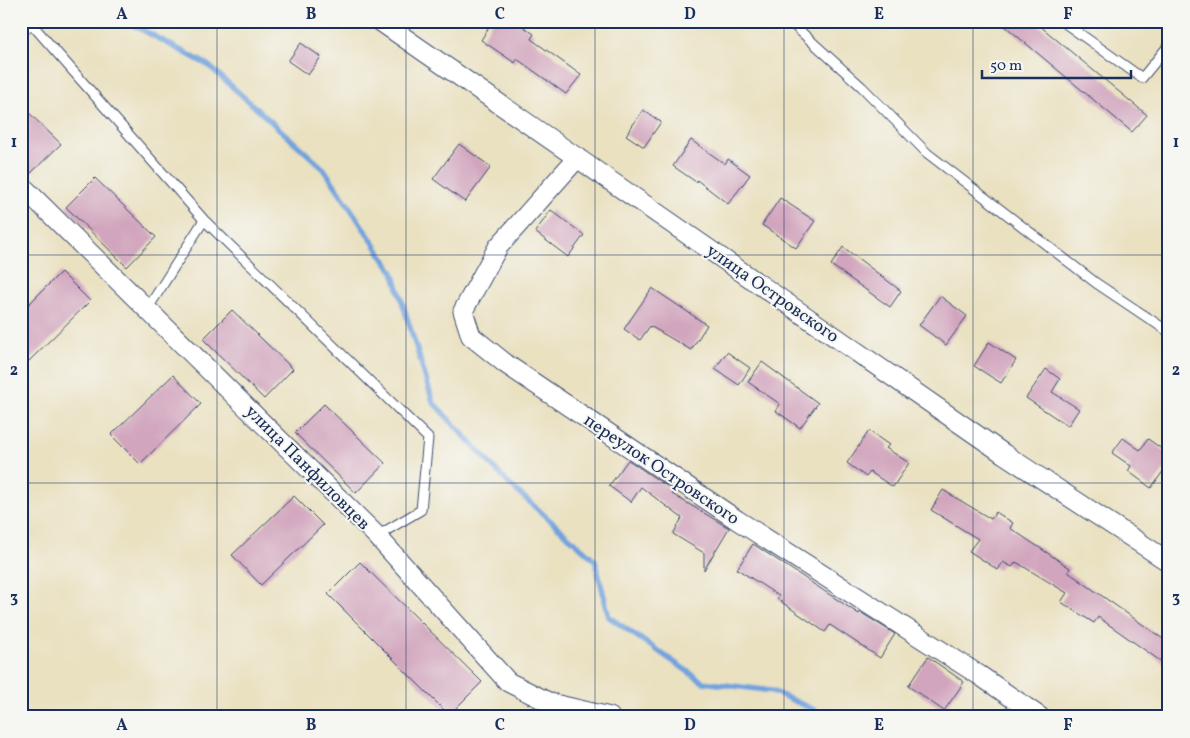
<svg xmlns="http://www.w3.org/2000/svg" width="1190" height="738" viewBox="0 0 1190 738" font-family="Vollkorn,serif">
  <rect width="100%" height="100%" fill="#f6f6f2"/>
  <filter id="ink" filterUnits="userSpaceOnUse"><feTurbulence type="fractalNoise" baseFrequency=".02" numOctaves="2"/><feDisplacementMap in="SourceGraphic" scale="10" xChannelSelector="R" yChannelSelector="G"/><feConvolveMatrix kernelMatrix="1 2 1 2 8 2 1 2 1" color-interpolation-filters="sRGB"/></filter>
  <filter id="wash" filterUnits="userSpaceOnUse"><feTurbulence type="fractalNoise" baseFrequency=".0096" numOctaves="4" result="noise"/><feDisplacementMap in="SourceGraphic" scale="20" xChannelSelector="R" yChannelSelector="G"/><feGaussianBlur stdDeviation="1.12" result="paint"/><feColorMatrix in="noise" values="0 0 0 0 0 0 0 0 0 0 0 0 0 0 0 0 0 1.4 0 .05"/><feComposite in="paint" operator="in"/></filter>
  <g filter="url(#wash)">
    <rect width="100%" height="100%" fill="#eae1c1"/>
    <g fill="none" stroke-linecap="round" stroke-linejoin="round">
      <path stroke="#72a3dd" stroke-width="5.5" d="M126 21 208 65 324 169 393 272 433 402 509 484 595 560 609 617 703 682 772 691 830 717"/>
    </g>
    <g id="blocks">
      <path fill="#d1a5bd" d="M493 21H515L534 34 531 39 581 75 566 94 517 59 515 63 481 40Z
        M999 21H1034L1147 115 1132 132Z
        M301 43 321 57 308 75 288 61Z
        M21 105 61 144 31 173 21 163Z
        M643 110 661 122 644 147 626 135Z
        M691 140 725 164 728 159 750 175 728 204 697 180 696 182 673 166Z
        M459 144 491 167 465 202 433 179Z
        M95 178 156 237 127 267 66 207Z
        M780 198 815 221 796 248 762 225Z
        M551 210 584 235 568 257 535 232Z
        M843 247 901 291 890 307 831 265Z
        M61 272 90 301 29 361 21 353V312Z
        M652 288 707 325 691 350 650 326 640 340 624 329Z
        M940 296 967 316 946 345 919 325Z
        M232 310 293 369 264 399 203 339Z
        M989 342 1016 360 1001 383 974 366Z
        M727 352 750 368 739 385 715 369Z
        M762 362 818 403 800 428 776 411 780 404 748 382Z
        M1046 369 1060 379 1052 392 1079 409 1068 426 1026 398Z
        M173 375 201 404 140 464 111 435Z
        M324 404 385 463 356 493 295 433Z
        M869 431 889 445 886 448 909 463 893 487 870 472 866 477 847 463Z
        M1123 438 1140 450 1148 439 1169 454V463L1151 488 1128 471 1131 466 1112 453Z
        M628 460 674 491 672 494 729 528 704 570V553L673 534 682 518 641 487 631 502 609 486Z
        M943 490 991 519 996 512 1013 523 1010 528 1070 568 1068 572 1169 643V667L1098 617 1094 623 1061 602 1067 593 1016 562 1012 567 1003 562 998 570 969 551 978 539 931 510Z
        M294 496 323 525 261 585 232 555Z
        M753 544 859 614 860 612 895 634 880 658 830 625 825 632 777 599 779 596 737 569Z
        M360 562 482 682 449 715 328 594Z
        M928 657 964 682 944 711 908 686Z"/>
    </g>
  </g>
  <g filter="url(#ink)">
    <use href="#blocks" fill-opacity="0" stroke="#3a4a6d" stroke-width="1"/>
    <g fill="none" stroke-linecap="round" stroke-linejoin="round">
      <g stroke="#3a4a6d" stroke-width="11">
        <path id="service" d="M29 21 204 220 428 438 421 510 377 536
          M789 21 862 87 927 153 1096 283 1169 332
          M1062 21 1142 78 1169 45
          M148 308 204 220"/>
      </g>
      <g stroke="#3a4a6d" stroke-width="21">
        <path id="minor" d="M380 21 1004 454 1169 562
          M21 27 26 21
          M578 157 498 247 463 311 471 336 506 364 737 520 979 675 1040 717
          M21 185 377 536 508 682 550 703 610 717"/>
      </g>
      <use href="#service" stroke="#fff" stroke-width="9"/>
      <use href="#minor" stroke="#fff" stroke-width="19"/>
    </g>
  </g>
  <path fill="none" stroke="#1b2f5e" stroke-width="1" stroke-opacity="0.55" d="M217 21V717M406 21V717M595 21V717M784 21V717M973 21V717M21 255H1169M21 483H1169"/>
  <g text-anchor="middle" stroke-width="4" stroke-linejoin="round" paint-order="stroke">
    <g font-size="18" fill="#1b2f5e" stroke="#f6f6f2">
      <text transform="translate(773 293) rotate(35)" y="6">улица Островского</text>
      <text transform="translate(308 467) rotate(45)" y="6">улица Панфиловцев</text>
      <text transform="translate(662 469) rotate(34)" y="6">переулок Островского</text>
    </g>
  </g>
  <rect width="1190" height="738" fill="none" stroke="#f6f6f2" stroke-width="55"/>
  <path d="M982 70v8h149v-8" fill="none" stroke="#1b2f5e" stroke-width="2.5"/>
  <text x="990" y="70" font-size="15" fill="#1b2f5e" stroke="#f6f6f2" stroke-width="4" paint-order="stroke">50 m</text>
  <rect x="28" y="28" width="1134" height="682" fill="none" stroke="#1b2f5e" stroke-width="2"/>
  <g font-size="16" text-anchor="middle" font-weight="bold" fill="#1b2f5e">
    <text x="122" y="19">A</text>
    <text x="311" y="19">B</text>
    <text x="500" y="19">C</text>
    <text x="690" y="19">D</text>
    <text x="879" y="19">E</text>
    <text x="1068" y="19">F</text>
    <text x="14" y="147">1</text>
    <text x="1176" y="147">1</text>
    <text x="14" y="375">2</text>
    <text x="1176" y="375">2</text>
    <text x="14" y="602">3</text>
    <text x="1176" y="602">3</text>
    <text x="122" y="730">A</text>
    <text x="311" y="730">B</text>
    <text x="500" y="730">C</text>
    <text x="690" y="730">D</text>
    <text x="879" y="730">E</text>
    <text x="1068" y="730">F</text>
  </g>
</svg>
